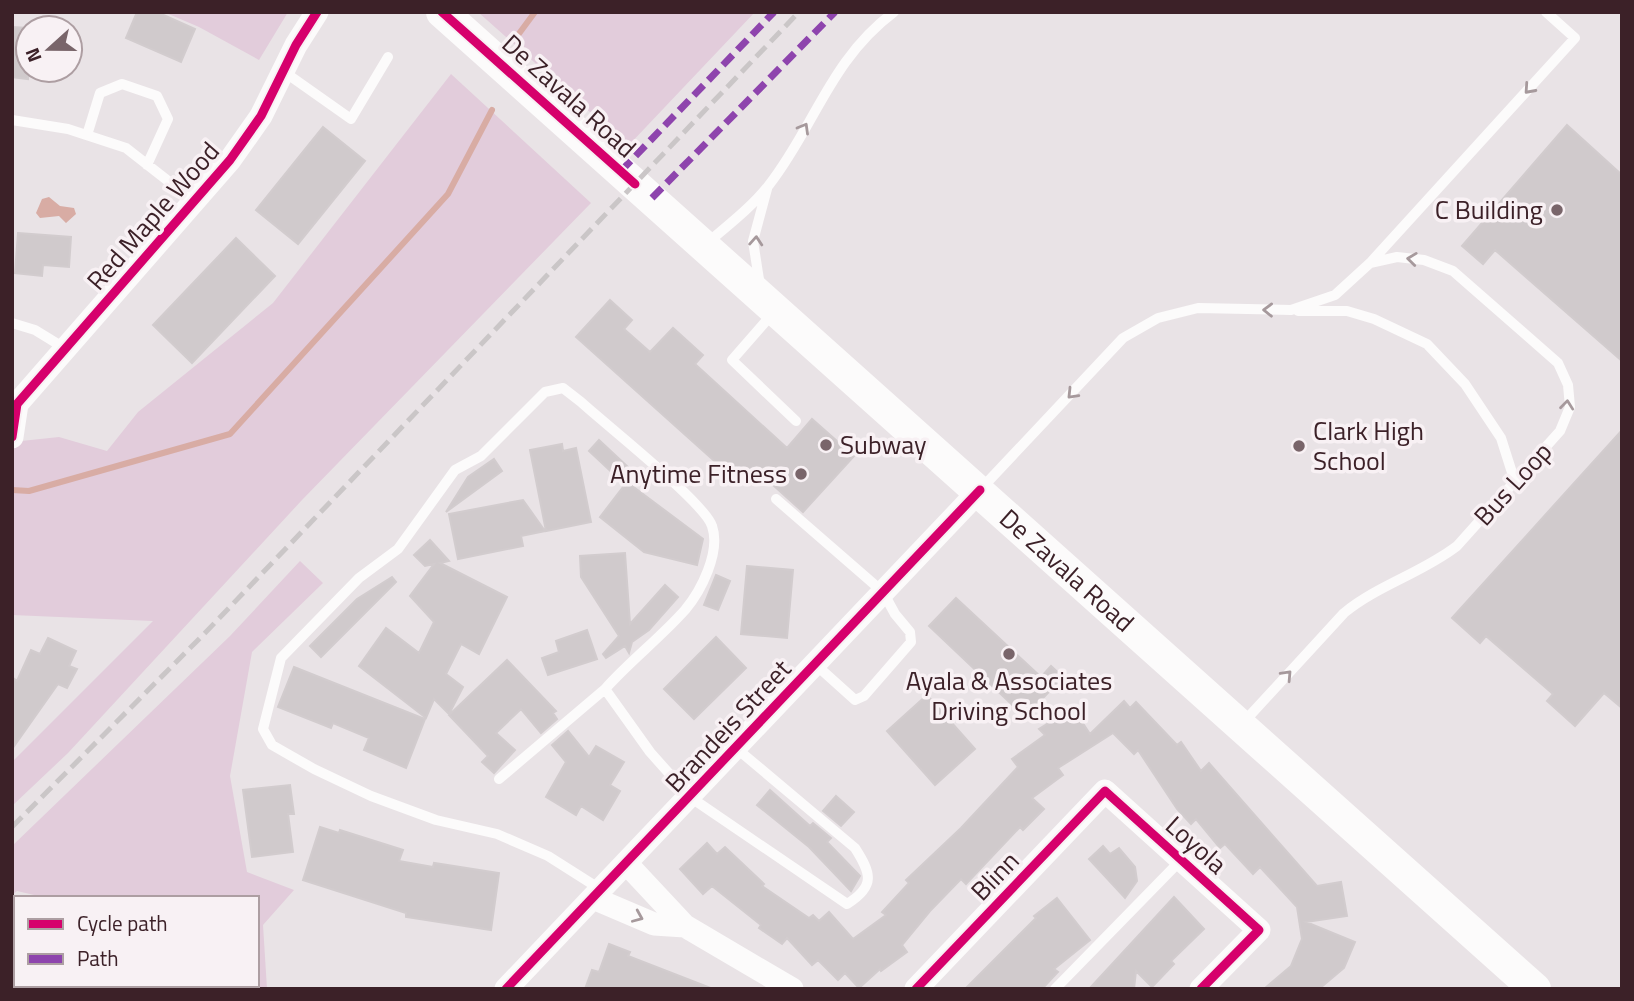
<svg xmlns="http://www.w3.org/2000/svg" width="1634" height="1001" viewBox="0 0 1634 1001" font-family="'Titillium Web',sans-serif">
  <rect width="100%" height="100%" fill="#e9e3e6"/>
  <path fill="#e2ccdb" d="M164 12H288L259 60 199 27Z
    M478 12H755L628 146Z
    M451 74 591 203 302 500 68 753 12 806V762L153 621 12 615V442L59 437 107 451 138 412 273 303Z
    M300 561 323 583 252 652 230 776 247 872 294 890 263 925 267 989H194L193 985H257V898H47L17 891 12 895V846L230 636Z"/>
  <path fill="#d8aca4" d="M49 197 60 206 74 208 76 214 66 223 59 216 40 218 36 213 42 199Z"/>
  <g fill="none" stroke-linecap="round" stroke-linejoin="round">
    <path stroke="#d8aca4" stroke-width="6" d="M515 39 535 12
      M12 490 29 491 230 434 448 194 492 110"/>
  </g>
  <path fill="#d0cacc" stroke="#d2ccce" stroke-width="2" d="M137 12H157L195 29 181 62 126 38Z
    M12 27 28 28V79L12 77Z
    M1567 125 1622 175V361L1495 250 1483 264 1462 246Z
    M323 127 365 161 298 244 256 210Z
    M18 233 71 237 69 267 43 265 42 276 15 273Z
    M236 238 275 276 192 363 153 325Z
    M610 300 632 320 624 329 650 352 673 328 703 355 695 364 787 448 812 419 854 456 803 512 753 467 739 483 576 337Z
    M1622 430V708L1604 693 1575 726 1547 701 1553 694 1486 636 1480 643 1452 618Z
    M599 440 628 467 618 478 589 451Z
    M562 444 563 451 576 448 591 522 546 531 530 450Z
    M494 459 502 471 446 512 468 477Z
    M627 482 703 539 697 565 644 552 600 517Z
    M523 500 545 531 521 536 523 546 458 559 449 514Z
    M430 540 449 561 440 563 507 597 479 654 461 644 446 674 463 687 449 714 434 699 426 718 359 666 386 628 419 653 434 622 410 596 434 564 425 566 414 555Z
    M625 553 630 624 665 585 678 597 649 630 632 642 629 653 625 646 606 658 603 654 619 636 581 577 580 556Z
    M747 566 793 570 787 638 741 634Z
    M716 575 730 581 718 610 704 605Z
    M392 577 396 582 321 657 310 646 357 599Z
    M956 598 1041 677 1051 666 1063 677 1025 717 929 626Z
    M587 630 597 659 548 675 542 658 559 652 556 641Z
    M716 637 746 668 694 719 664 689Z
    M48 638 76 651 69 666 77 669 67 688 58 684 12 749V677L17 681 31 650 40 654Z
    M507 660 556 711 553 713 557 719 541 733 521 709 496 733 515 750 494 773 482 762 488 756 449 715Z
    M294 667 425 719 406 768 364 750 369 738 333 723 331 728 278 707Z
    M927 695 975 749 935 785 887 731Z
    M1124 701 1130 708 1136 702 1177 745 1181 742 1201 771 1209 763 1317 886 1341 882 1347 916 1306 922 1355 942 1344 968 1319 989H1264L1291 966 1302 939 1297 907 1260 867 1253 874 1225 844 1220 848 1196 819 1191 824 1177 809 1138 750 1134 754 1113 733 1058 768 1063 775 1032 798 1044 809 1023 830 1020 827 966 884 961 879 930 911 902 945 907 952 881 971 880 969 859 988 845 973 838 980 818 960 812 965 787 938 782 944 759 928 761 925 712 886 703 894 680 869 707 843 717 854 725 847 764 884 762 886 809 918 813 915 819 921 829 912 853 939 886 915 882 912 909 883 906 880 961 828 1018 767 1012 759 1045 735 1039 729 1073 708 1090 734Z
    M568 731 589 757 596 746 624 762 610 785 620 791 603 820 581 806 576 815 546 797 566 762 552 745Z
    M290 785 294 814H288L293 852 252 857 243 790Z
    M770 790 810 826 813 823 831 838 827 842 860 876 851 891 809 847 757 805Z
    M836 796 854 812 841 826 823 811Z
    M320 827 339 833 340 830 403 850 399 861 433 867 434 863 499 873 491 930 406 917V913L303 880Z
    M1103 846 1110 854 1119 848 1135 867 1137 881 1125 898 1089 859Z
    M1174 897 1204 929 1171 961 1174 964 1152 987 1136 971 1134 989H1089Z
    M1057 898 1090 940 1054 969 1058 972 1042 989H965L1036 918 1034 916Z
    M609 944 630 952 628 956 713 989H585L592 970 599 972Z"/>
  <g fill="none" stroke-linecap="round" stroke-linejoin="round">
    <path stroke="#fcfbfb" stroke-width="10" d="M283 71 351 119 388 57
      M12 120 68 129 126 148 195 202
      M87 135 100 93 122 84 157 96 168 119 147 165
      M706 244C727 226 752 207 769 185 815 126 830 60 894 12
      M760 286 753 241 767 189
      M1298 311H1347L1374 319 1427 344 1465 384 1501 438 1515 482
      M774 312 732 360 796 421
      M12 323 35 330 66 349
      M980 490 1123 338 1158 318 1198 308 1291 310 1335 295 1370 263 1575 38 1546 12
      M776 499 883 592 895 614 910 632 911 642 864 696 855 700 815 664
      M1242 724 1344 613C1378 585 1422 573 1457 546L1560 431 1570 407 1568 385 1558 363 1453 271 1424 260 1397 257 1370 263
      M499 779 605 689
      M600 889 548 856 497 834 436 820 371 796 314 769 272 745 263 729 281 658 359 578 398 549 455 470 481 456 545 392 563 388 581 402C605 424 705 503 712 526 721 552 701 591 685 610 660 638 630 661 605 689L650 752 690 797 847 904C876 886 871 873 855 848L736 748
      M1055 989 1181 860"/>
    <path stroke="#fcfbfb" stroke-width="23" d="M12 437 17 404 230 160 261 116 296 45 317 12
      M627 864 685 926 792 989
      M593 898 654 924 685 926
      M506 989 980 490
      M916 989 1105 791 1259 930 1201 989"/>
    <path stroke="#fcfbfb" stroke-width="32" id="s1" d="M442 12 1535 989"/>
    <path stroke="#cac6c7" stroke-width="5" stroke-dasharray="14 7" stroke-linecap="butt" d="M12 827 205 633 799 12"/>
    <path stroke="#8e44ad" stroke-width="7" stroke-dasharray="14 7" stroke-linecap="butt" d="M621 171 774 12
      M652 198 835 12"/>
    <g stroke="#f8f1f4" stroke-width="13">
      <path id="cycleway" d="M442 12 635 184
        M12 437 17 404 230 160 261 116 296 45 317 12
        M506 989 980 490
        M916 989 1105 791 1259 930 1201 989"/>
    </g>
    <use href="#cycleway" stroke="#d6006c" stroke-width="9"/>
  </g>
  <defs><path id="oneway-chevron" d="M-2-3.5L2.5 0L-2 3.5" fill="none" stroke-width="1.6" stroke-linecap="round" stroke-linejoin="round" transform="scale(1.75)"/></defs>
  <g stroke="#a6999c">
    <use href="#oneway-chevron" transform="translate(1529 89) rotate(132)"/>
    <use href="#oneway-chevron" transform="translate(804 128) rotate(-60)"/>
    <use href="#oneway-chevron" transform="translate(756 241) rotate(-86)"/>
    <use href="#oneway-chevron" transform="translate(1412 259) rotate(-173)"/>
    <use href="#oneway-chevron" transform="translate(1268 310) rotate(-179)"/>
    <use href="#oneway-chevron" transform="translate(1072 394) rotate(134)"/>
    <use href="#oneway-chevron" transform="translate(1567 405) rotate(-84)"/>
    <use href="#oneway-chevron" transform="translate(1287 675) rotate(-47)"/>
    <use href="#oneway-chevron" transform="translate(638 917) rotate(23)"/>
  </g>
  <g fill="#79656a" stroke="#f8f1f4" stroke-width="2.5">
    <circle cx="1557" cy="210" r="7"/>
    <circle cx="826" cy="445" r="7"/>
    <circle cx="1299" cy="446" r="7"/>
    <circle cx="801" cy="474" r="7"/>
    <circle cx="1009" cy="654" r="7"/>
  </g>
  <g text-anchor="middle" stroke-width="7" stroke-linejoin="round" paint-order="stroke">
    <g font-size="26" fill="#3c2128" stroke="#f8f1f4">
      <text transform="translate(569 96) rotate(42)" y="9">De Zavala Road</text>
      <text transform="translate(153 216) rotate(-49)" y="9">Red Maple Wood</text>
      <text transform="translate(1513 484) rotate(-48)" y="9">Bus Loop</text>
      <text dy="9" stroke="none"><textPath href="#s1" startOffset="838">De Zavala Road</textPath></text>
      <text transform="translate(728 726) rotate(-47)" y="9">Brandeis Street</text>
      <text transform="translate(1196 845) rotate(42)" y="9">Loyola</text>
      <text transform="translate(995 876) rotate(-46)" y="9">Blinn</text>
    </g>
    <g font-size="26" fill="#3c2128" stroke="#f8f1f4" text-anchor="end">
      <text x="1543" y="219">C Building</text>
      <text x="1313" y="440" text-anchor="start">Clark High<tspan x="1313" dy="30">School</tspan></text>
      <text x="840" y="454" text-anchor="start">Subway</text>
      <text x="787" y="483">Anytime Fitness</text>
      <text x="1009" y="690" text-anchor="middle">Ayala &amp; Associates<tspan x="1009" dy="30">Driving School</tspan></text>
    </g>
  </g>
  <rect width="1634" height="1001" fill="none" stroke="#3c2128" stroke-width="28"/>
  <rect x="14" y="896" width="245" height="91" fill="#f8f1f4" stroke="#ad9ea2" stroke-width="2"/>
  <rect x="28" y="919" width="35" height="10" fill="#d6006c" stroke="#ad9ea2" stroke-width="2"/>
  <text x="77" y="931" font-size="21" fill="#3c2128">Cycle path</text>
  <rect x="28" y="954" width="35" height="10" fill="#8e44ad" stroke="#ad9ea2" stroke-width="2"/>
  <text x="77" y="966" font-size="21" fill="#3c2128">Path</text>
  <g transform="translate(49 49) rotate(249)"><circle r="33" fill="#f8f1f4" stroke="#ad9ea2" stroke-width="2"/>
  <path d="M0-5L12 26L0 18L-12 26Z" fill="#79656a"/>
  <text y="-10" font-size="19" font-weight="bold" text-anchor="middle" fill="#3c2128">N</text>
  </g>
</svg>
